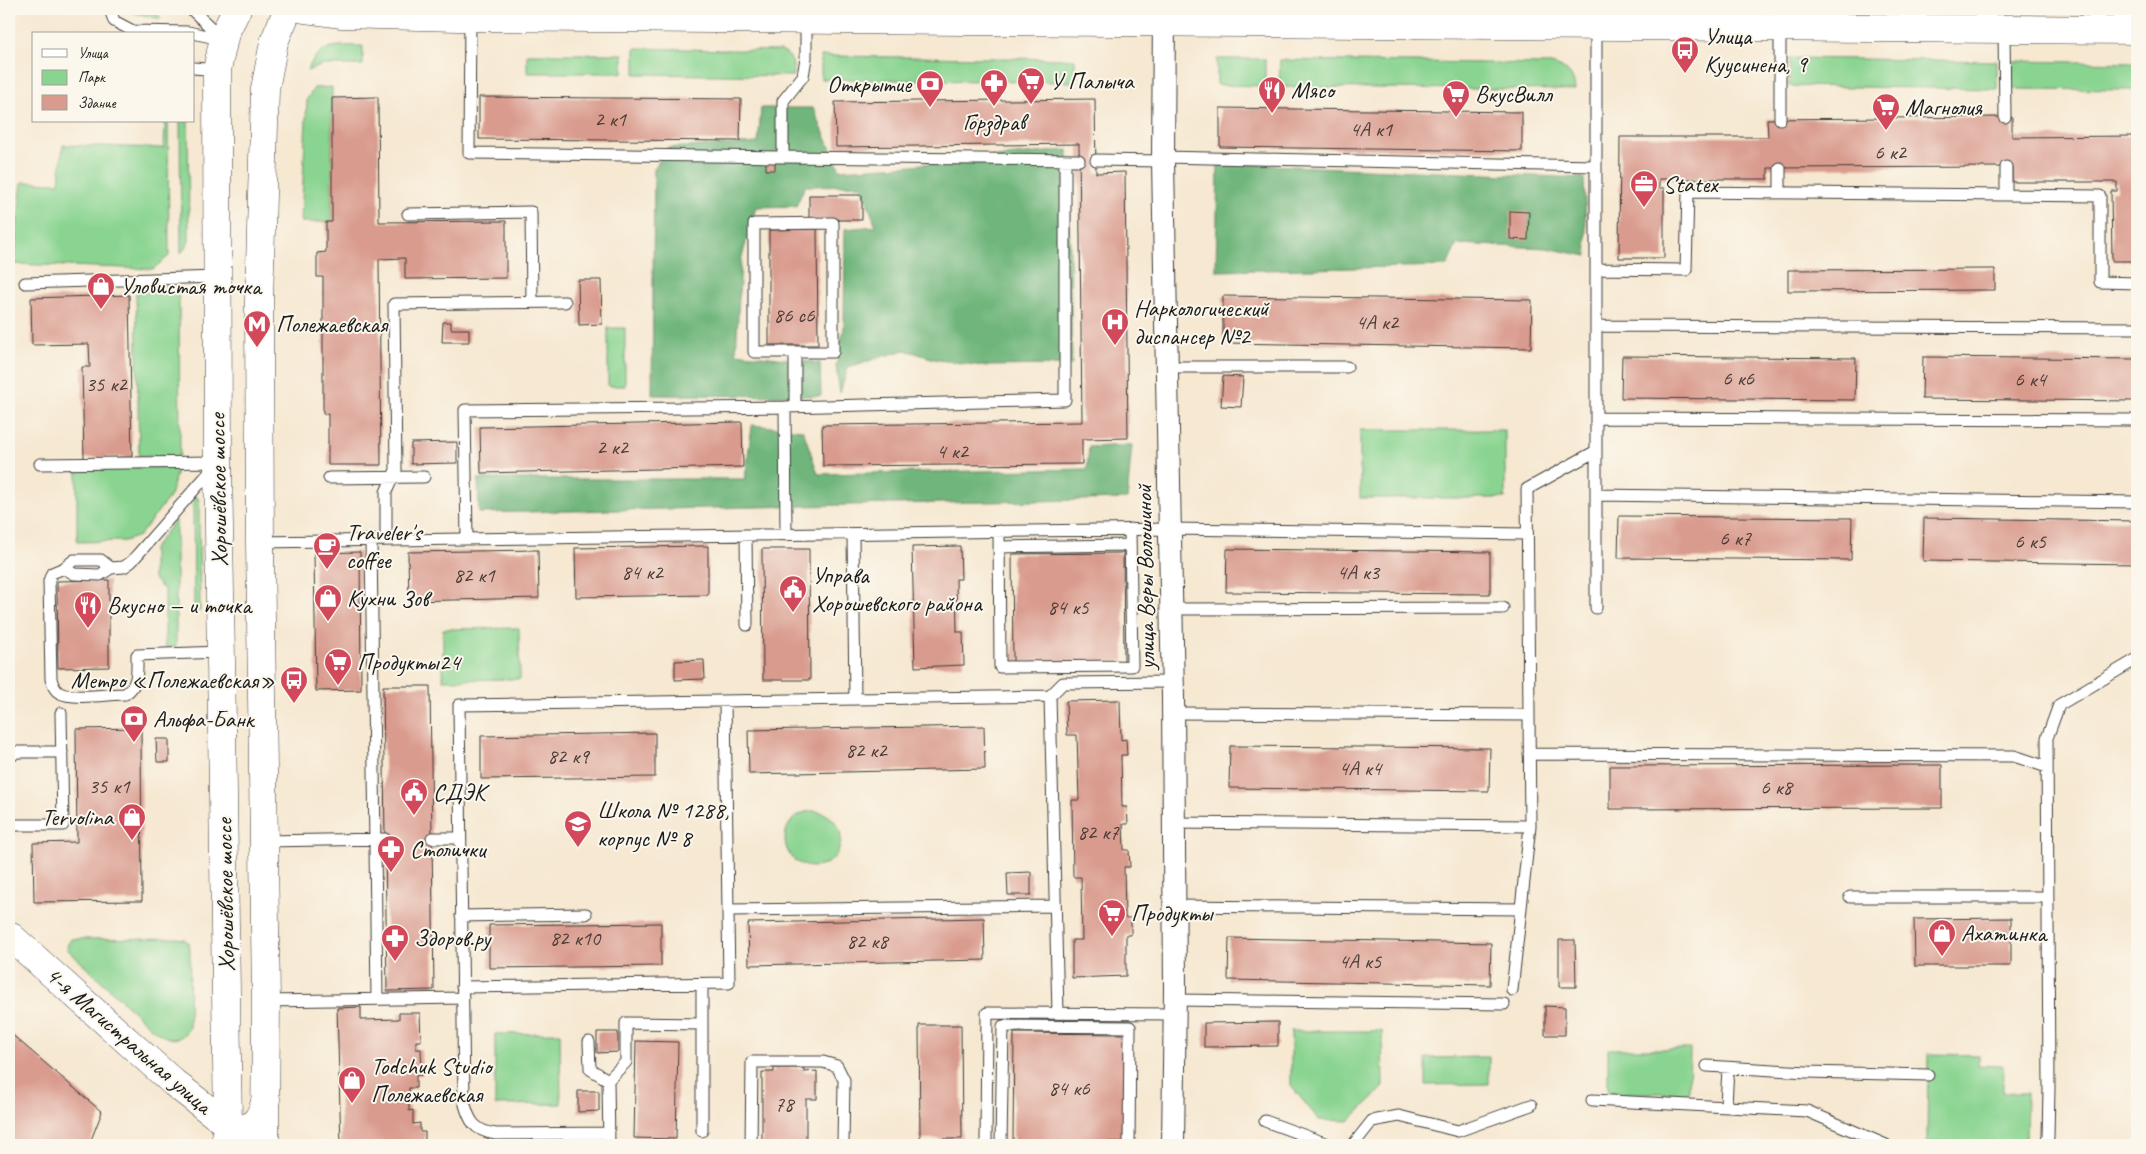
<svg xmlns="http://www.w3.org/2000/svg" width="2146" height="1154" viewBox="0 0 2146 1154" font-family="Caveat,sans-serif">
  <rect width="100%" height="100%" fill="#fbf7ec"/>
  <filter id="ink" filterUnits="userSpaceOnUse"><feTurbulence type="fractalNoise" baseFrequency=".02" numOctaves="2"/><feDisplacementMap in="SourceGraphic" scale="10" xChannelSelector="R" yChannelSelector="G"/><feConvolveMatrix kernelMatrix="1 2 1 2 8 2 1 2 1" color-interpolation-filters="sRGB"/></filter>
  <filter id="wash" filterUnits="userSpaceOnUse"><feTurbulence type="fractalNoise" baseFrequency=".0096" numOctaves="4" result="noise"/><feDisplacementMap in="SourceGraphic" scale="20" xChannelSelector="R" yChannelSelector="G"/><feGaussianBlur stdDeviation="1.12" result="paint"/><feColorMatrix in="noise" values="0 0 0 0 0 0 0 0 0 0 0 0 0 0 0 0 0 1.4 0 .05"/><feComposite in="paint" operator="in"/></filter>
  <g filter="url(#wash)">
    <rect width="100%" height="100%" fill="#f6e8d1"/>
    <path fill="#8ad491" stroke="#537856" d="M129 9H155L161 19 134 13Z
      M363 46V65H323L307 71C320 42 336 46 363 46Z
      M635 48 781 51C793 56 794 65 793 76L635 74Z
      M527 54H623V73H527Z
      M821 56 1075 59V82L821 79Z
      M1790 58 1997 61V89L1789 86Z
      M1217 59H1265V86L1217 85Z
      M1280 60 1551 64C1566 68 1574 74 1575 90L1279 87Z
      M2013 61 2137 63V90L2012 89Z
      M332 87V222H301L307 99 314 88Z
      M165 121H168L169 256 153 269 13 264 22 182 59 183 63 145 164 148Z
      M180 121H188L189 240 187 246 181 253Z
      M162 284C172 286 176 289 179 298L180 456H139L136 293 146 285Z
      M608 328H625V386H608Z
      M1360 430H1505V498H1360Z
      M178 467 170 496 139 536 125 541 77 542V468Z
      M195 496 199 499 200 611H194L193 497Z
      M176 519V647H165V591L153 578V549Z
      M519 628 520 679 443 680V629Z
      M785 839a28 28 0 1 1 56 0a28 28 0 1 1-56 0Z
      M176 938 184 939 189 943 190 950 189 1028C178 1046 165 1038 151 1028L67 949 68 944 71 939H76Z
      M1291 1031H1382L1383 1088 1349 1121 1319 1120 1291 1086Z
      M560 1033 561 1104 495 1105V1034Z
      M1608 1049H1690L1689 1093H1608Z
      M1928 1054 1978 1055V1065L2003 1066V1093H2027L2026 1143 1927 1142Z
      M1489 1057V1084L1426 1085V1058Z"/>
    <path fill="#6fb67b" stroke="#46694c" d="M761 108H813L840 170 902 166 1068 150 1072 365 983 366 938 360 905 350 848 367 840 393 836 367 844 328 845 229 876 226 861 185 805 186 796 206 756 207 741 260 736 353 820 363 821 396 652 395 654 169 667 148 758 143Z
      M1218 163 1584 178 1587 256 1546 248 1457 244 1447 266 1216 271Z
      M752 425 803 430 818 474 1087 469 1089 447 1132 445 1127 499 479 513 478 479H745Z"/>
    <g id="blocks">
      <path fill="#d99b8e" d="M378 97 379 222 506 221V278L405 279V258L379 259 381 465H328V414H323V277H317V253L326 252V222H332V98Z
        M479 97 741 99 740 141 479 139Z
        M1095 99 1096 173 1125 172 1128 438 1082 439V464L823 466 822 425 1082 422 1079 144 836 147 835 102Z
        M1220 108 1522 112V151L1220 147Z
        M2005 117H2012V137L2137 136V261H2112L2111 191H2117V182H2012V167H2006L1768 168V179H1659V188H1664V258H1619L1620 137H1768L1767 119Z
        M766 162H775V170H766Z
        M809 195H862V220H809Z
        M1510 211 1529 212 1528 240 1510 239Z
        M817 229 818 345H769V230Z
        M1995 269V290L1788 291V270Z
        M578 280H601L602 324 579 325Z
        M129 295 132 457 84 458 82 367H90L89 344 32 345 31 298Z
        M1223 296 1532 300 1531 348 1223 343Z
        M443 322H451V329H469V342H442Z
        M1622 356 1856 358 1855 400 1621 398Z
        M1923 357 2137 359V401L1922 399Z
        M1223 376 1243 377 1241 407 1221 406Z
        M742 422 743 467 481 473 480 427Z
        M457 442V463L411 464V443Z
        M1619 516 1852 518 1851 560 1618 558Z
        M1924 518 2137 521V564L1923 561Z
        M708 546V595L576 597 575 548Z
        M960 546 961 579H956L957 632H963L964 665 915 667 912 547Z
        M762 549H809L810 680H763Z
        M1227 549 1490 552V594L1226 592Z
        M538 550 539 598 409 601 408 552Z
        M360 552 361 690 316 691 314 553Z
        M1123 553 1124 661 1013 662 1012 554Z
        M109 580V667L58 668 57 581Z
        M704 660 705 679 675 680V661Z
        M383 686H430L434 990 387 991Z
        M1120 700 1121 740 1126 739 1127 755H1121L1122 807H1127L1128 824H1123L1124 850H1129L1130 867H1124L1125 918H1131V935H1126V976L1072 978V940H1082L1081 877H1073L1072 800H1079L1077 735H1067L1066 701Z
        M984 726 985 769 749 774 748 730Z
        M141 728 142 901 34 902 33 843 77 842 76 729Z
        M655 733V777L481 779V736Z
        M156 739H169V762H157Z
        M1230 746 1490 748 1489 791 1229 788Z
        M1942 765V808L1610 809V766Z
        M1031 872V895H1008L1007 873Z
        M984 918 985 960 749 965 748 923Z
        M2011 918V966H1915L1914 919Z
        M661 923V966L489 968V925Z
        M1229 938 1491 943 1490 985 1228 980Z
        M1559 940H1575L1576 987H1559Z
        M1545 1006 1565 1007V1035H1545Z
        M361 1007V1020L399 1019V1013H420L421 1041H416V1049H421L422 1075H416V1088H409V1111L413 1110V1124L420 1123V1132H425V1145H341L337 1008Z
        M1278 1022V1046L1204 1047V1023Z
        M919 1025H961L962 1139H920Z
        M9 1032 102 1112 89 1145H9Z
        M597 1032H618V1052L597 1053Z
        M1014 1033 1125 1034 1124 1142 1013 1141Z
        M636 1041 678 1042 676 1139 634 1138Z
        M774 1068H804V1072L817 1071V1099H806V1145H762V1072H774Z
        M578 1091H599V1111L578 1112Z"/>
    </g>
  </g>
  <g filter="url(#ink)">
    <use href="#blocks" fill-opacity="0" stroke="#3d3b37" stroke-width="1"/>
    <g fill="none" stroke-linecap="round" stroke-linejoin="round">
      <g stroke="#3d3b37" stroke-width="13">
        <path id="service" d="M110 9 114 21 133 31 188 32 216 38
          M191 9 209 26 218 42
          M2123 9V29
          M470 17 469 153 783 157V101L803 76 806 58V21
          M1645 26 1646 9
          M2004 28 2005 117
          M194 68 217 70
          M1780 119V28
          M783 157 1079 160
          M1163 157 1596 166
          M1096 160 1163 161
          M2006 167V195L2100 196V282L2137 283
          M1780 193V168
          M408 214 531 212 532 302
          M833 223V352H754V224Z
          M1596 269 1686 270 1688 192 2006 195
          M25 283 217 277
          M1596 326 2137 328
          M795 352V406
          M1166 367H1347
          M785 407 1065 400V160
          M1596 418 2137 420
          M40 464 218 462
          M329 478 424 477
          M1596 495 2137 502
          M999 531 1000 667 1132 666 1130 529
          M853 534 855 699
          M746 535 747 625
          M467 539 465 410 785 407 786 535
          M386 540V492L396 470 394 304 565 302
          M371 541 377 999
          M260 542 1170 529 1527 534
          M999 547 1130 545
          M64 568 74 574 100 575 111 568 124 567 131 562 215 466
          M111 568 101 560H74L64 568 52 573 49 581 51 679C53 685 54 690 60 693 72 700 110 694 125 694 139 685 137 671 137 655L221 652
          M1596 608V27
          M1172 609 1503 608
          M1050 696 1058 1013
          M1172 713 1529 715
          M1529 754 2014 756 2047 767
          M9 758 16 752H62
          M9 823 12 825H63L61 713
          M1174 823 1530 826
          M432 838H460
          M264 841 385 839
          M1850 897H2047
          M1174 906 1521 909
          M728 910 1055 906
          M461 916 586 914
          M462 987 729 983 725 701
          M1512 990 1530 826 1527 489 1596 451
          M1175 1000 1504 1004
          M266 1001 463 998
          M589 1042 590 1069 608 1080
          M1707 1066 1807 1072 1928 1075
          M1592 1100 1807 1111 1886 1145
          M1726 1105 1728 1068
          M1265 1121 1330 1145
          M702 1131V984
          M609 1133 496 1134C474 1131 469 1121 464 1101L459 705 1050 696 1063 683 1173 682
          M609 1145 608 1080 626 1062V1023L702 1024
          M751 1145 752 1062H823L837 1066 844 1080 843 1145
          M986 1145 987 1013 1175 1014
          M1001 1145 1003 1026 1130 1027 1129 1145
          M1353 1145 1372 1121 1399 1116 1458 1131 1531 1105
          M2045 1145 2048 1137 2049 1089 2047 738 2059 705 2137 659"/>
      </g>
      <g stroke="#3d3b37" stroke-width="24">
        <path id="minor" d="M1164 9 1163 161 1173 697 1175 989 1173 1145"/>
      </g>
      <g stroke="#3d3b37" stroke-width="29">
        <path id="tertiary" d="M9 935 174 1083 228 1125C252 1134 260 1121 266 1099"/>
      </g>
      <g stroke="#3d3b37" stroke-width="29">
        <path id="secondary" d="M304 9 340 14 458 17 2137 30
          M225 1145 228 1125 218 462 217 70 225 33 237 9
          M265 1145 266 1001 260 542 259 301 265 89 274 42 288 9"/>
      </g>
      <use href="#service" stroke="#fff" stroke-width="11"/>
      <use href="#minor" stroke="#fff" stroke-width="22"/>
      <use href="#tertiary" stroke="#fff" stroke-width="28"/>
      <use href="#secondary" stroke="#fff" stroke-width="28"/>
    </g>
  </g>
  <defs>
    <g id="bus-pin" transform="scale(1.4375)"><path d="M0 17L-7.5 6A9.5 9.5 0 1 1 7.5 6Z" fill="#d1495b" stroke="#fbf7ec"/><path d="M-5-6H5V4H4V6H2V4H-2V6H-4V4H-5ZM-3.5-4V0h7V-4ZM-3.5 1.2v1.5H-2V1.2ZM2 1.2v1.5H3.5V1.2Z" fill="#fff"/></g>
    <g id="supermarket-pin" transform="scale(1.4375)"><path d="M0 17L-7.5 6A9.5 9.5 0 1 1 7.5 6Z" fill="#d1495b" stroke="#fbf7ec"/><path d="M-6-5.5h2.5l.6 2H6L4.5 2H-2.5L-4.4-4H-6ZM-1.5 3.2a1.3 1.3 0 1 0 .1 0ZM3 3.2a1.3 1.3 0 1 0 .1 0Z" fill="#fff"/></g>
    <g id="pharmacy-pin" transform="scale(1.4375)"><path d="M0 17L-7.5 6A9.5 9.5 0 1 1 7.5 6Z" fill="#d1495b" stroke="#fbf7ec"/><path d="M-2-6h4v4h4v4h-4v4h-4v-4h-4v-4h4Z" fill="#fff"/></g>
    <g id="bank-pin" transform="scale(1.4375)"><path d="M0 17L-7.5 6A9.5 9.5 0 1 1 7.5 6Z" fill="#d1495b" stroke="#fbf7ec"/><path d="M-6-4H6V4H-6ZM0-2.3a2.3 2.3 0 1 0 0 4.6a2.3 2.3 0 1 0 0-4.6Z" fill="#fff"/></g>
    <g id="restaurant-pin" transform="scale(1.4375)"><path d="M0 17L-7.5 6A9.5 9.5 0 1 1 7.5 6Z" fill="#d1495b" stroke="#fbf7ec"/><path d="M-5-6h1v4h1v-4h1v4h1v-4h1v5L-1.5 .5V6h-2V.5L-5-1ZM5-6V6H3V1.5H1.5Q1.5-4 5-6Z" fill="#fff"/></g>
    <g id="office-pin" transform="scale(1.4375)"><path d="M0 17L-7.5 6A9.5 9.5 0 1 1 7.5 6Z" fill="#d1495b" stroke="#fbf7ec"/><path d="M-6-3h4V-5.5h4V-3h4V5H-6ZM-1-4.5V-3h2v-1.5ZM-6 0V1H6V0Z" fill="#fff"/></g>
    <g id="shop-pin" transform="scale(1.4375)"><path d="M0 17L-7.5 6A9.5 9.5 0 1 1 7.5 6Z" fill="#d1495b" stroke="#fbf7ec"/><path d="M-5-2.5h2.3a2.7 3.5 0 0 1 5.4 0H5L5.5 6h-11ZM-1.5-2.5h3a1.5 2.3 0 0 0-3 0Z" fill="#fff"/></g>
    <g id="hospital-pin" transform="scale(1.4375)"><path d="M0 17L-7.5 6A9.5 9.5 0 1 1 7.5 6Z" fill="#d1495b" stroke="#fbf7ec"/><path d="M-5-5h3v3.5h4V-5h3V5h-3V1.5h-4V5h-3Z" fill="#fff"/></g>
    <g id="metro-pin" transform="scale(1.4375)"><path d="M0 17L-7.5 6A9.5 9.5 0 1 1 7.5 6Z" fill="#d1495b" stroke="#fbf7ec"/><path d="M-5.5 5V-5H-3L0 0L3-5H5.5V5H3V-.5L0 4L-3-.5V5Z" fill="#fff"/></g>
    <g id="cafe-pin" transform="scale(1.4375)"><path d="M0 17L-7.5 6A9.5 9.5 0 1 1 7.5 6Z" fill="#d1495b" stroke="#fbf7ec"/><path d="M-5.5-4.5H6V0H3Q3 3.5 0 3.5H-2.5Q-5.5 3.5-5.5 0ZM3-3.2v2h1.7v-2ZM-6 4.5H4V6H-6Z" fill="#fff"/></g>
    <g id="civic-pin" transform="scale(1.4375)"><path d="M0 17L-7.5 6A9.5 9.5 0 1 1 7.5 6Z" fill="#d1495b" stroke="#fbf7ec"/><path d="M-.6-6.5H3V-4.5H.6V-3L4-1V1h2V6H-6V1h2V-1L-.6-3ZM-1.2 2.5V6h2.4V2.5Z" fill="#fff"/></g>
    <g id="school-pin" transform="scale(1.4375)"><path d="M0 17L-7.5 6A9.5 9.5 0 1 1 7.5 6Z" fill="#d1495b" stroke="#fbf7ec"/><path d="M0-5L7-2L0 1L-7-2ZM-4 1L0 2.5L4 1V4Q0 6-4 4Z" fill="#fff"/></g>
  </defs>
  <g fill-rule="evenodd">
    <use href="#bus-pin" x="1685" y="50"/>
    <use href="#supermarket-pin" x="1031" y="81"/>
    <use href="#pharmacy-pin" x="994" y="83"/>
    <use href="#bank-pin" x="930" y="84"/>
    <use href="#restaurant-pin" x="1272" y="90"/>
    <use href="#supermarket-pin" x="1456" y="94"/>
    <use href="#supermarket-pin" x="1886" y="107"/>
    <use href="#office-pin" x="1644" y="184"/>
    <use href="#shop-pin" x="101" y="286"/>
    <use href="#hospital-pin" x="1115" y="322"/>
    <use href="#metro-pin" x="257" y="324"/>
    <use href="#cafe-pin" x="327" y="546"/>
    <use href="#civic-pin" x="793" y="589"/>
    <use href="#shop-pin" x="328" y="598"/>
    <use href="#restaurant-pin" x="88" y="605"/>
    <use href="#supermarket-pin" x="338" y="662"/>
    <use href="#bus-pin" x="294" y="680"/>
    <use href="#bank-pin" x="134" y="719"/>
    <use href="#civic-pin" x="414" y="792"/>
    <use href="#shop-pin" x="132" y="817"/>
    <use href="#school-pin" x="578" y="824"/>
    <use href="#pharmacy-pin" x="391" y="849"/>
    <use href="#supermarket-pin" x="1112" y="913"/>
    <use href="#shop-pin" x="1942" y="933"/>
    <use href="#pharmacy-pin" x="395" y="938"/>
    <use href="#shop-pin" x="352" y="1080"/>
  </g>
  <g text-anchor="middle" stroke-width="4" stroke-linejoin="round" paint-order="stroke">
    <g font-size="21" fill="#4b3c38">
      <text x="610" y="126">2 к1</text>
      <text x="1371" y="136">4А к1</text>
      <text x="1890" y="159">6 к2</text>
      <text x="794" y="322">86 с6</text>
      <text x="1377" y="329">4А к2</text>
      <text x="1738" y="385">6 к6</text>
      <text x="2030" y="386">6 к4</text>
      <text x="106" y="391">35 к2</text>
      <text x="612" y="454">2 к2</text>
      <text x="952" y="458">4 к2</text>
      <text x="1735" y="545">6 к7</text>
      <text x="2030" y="548">6 к5</text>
      <text x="642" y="579">84 к2</text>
      <text x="1358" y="579">4А к3</text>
      <text x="474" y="582">82 к1</text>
      <text x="1068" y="614">84 к5</text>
      <text x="866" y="757">82 к2</text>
      <text x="568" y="763">82 к9</text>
      <text x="1360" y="775">4А к4</text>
      <text x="109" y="793">35 к1</text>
      <text x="1776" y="794">6 к8</text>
      <text x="1098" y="839">82 к7</text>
      <text x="575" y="945">82 к10</text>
      <text x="867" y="948">82 к8</text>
      <text x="1360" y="968">4А к5</text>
      <text x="1069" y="1095">84 к6</text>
      <text x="784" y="1111">78</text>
    </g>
    <g font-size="24" fill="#1c1c1c" stroke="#fbf7ec" text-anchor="start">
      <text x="1704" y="44">Улица<tspan x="1704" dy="28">Куусинена, 9</tspan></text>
      <text x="1050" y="89">У Палыча</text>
      <text x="911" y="92" text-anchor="end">Открытие</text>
      <text x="1291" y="98">Мясо</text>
      <text x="1475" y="102">ВкусВилл</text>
      <text x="1905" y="115">Магнолия</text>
      <text x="994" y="130" text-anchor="middle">Горздрав</text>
      <text x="1663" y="192">Statex</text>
      <text x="120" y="294">Уловистая точка</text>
      <text x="1134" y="316">Наркологический<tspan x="1134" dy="28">диспансер №2</tspan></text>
      <text x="276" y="332">Полежаевская</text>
      <text x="346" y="540">Traveler's<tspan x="346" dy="28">coffee</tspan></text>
      <text x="812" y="583">Управа<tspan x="812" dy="28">Хорошевского района</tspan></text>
      <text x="347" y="606">Кухни Зов</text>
      <text x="107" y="613">Вкусно — и точка</text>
      <text x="357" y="670">Продукты24</text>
      <text x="275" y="688" text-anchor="end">Метро «Полежаевская»</text>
      <text x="153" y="727">Альфа-Банк</text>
      <text x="433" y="800">СДЭК</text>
      <text x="597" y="818">Школа № 1288,<tspan x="597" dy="28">корпус № 8</tspan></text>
      <text x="113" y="825" text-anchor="end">Tervolina</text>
      <text x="410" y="857">Столички</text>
      <text x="1131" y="921">Продукты</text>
      <text x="1961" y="941">Ахатинка</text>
      <text x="414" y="946">Здоров.ру</text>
      <text x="371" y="1074">Todchuk Studio<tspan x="371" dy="28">Полежаевская</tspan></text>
    </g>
    <g font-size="24" fill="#1c1c1c" stroke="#fbf7ec">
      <text transform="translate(218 490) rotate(-91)" y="8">Хорошёвское шоссе</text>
      <text transform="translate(1145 577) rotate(-91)" y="8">улица Веры Волошиной</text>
      <text transform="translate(225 895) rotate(-91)" y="8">Хорошёвское шоссе</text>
      <text transform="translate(129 1040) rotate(41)" y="8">4-я Магистральная улица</text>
    </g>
  </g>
  <rect width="2146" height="1154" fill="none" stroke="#fbf7ec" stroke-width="30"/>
  <rect x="32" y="32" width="162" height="90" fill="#fbf7ec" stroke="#a29f99"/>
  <rect x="42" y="49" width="25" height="8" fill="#ffffff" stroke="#a29f99"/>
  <text x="78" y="58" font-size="15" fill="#1c1c1c">Улица</text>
  <rect x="42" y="70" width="25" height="15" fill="#8ad491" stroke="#a29f99"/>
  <text x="78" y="82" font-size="15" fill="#1c1c1c">Парк</text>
  <rect x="42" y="95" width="25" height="15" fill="#d99b8e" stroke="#a29f99"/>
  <text x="78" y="108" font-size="15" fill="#1c1c1c">Здание</text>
</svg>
